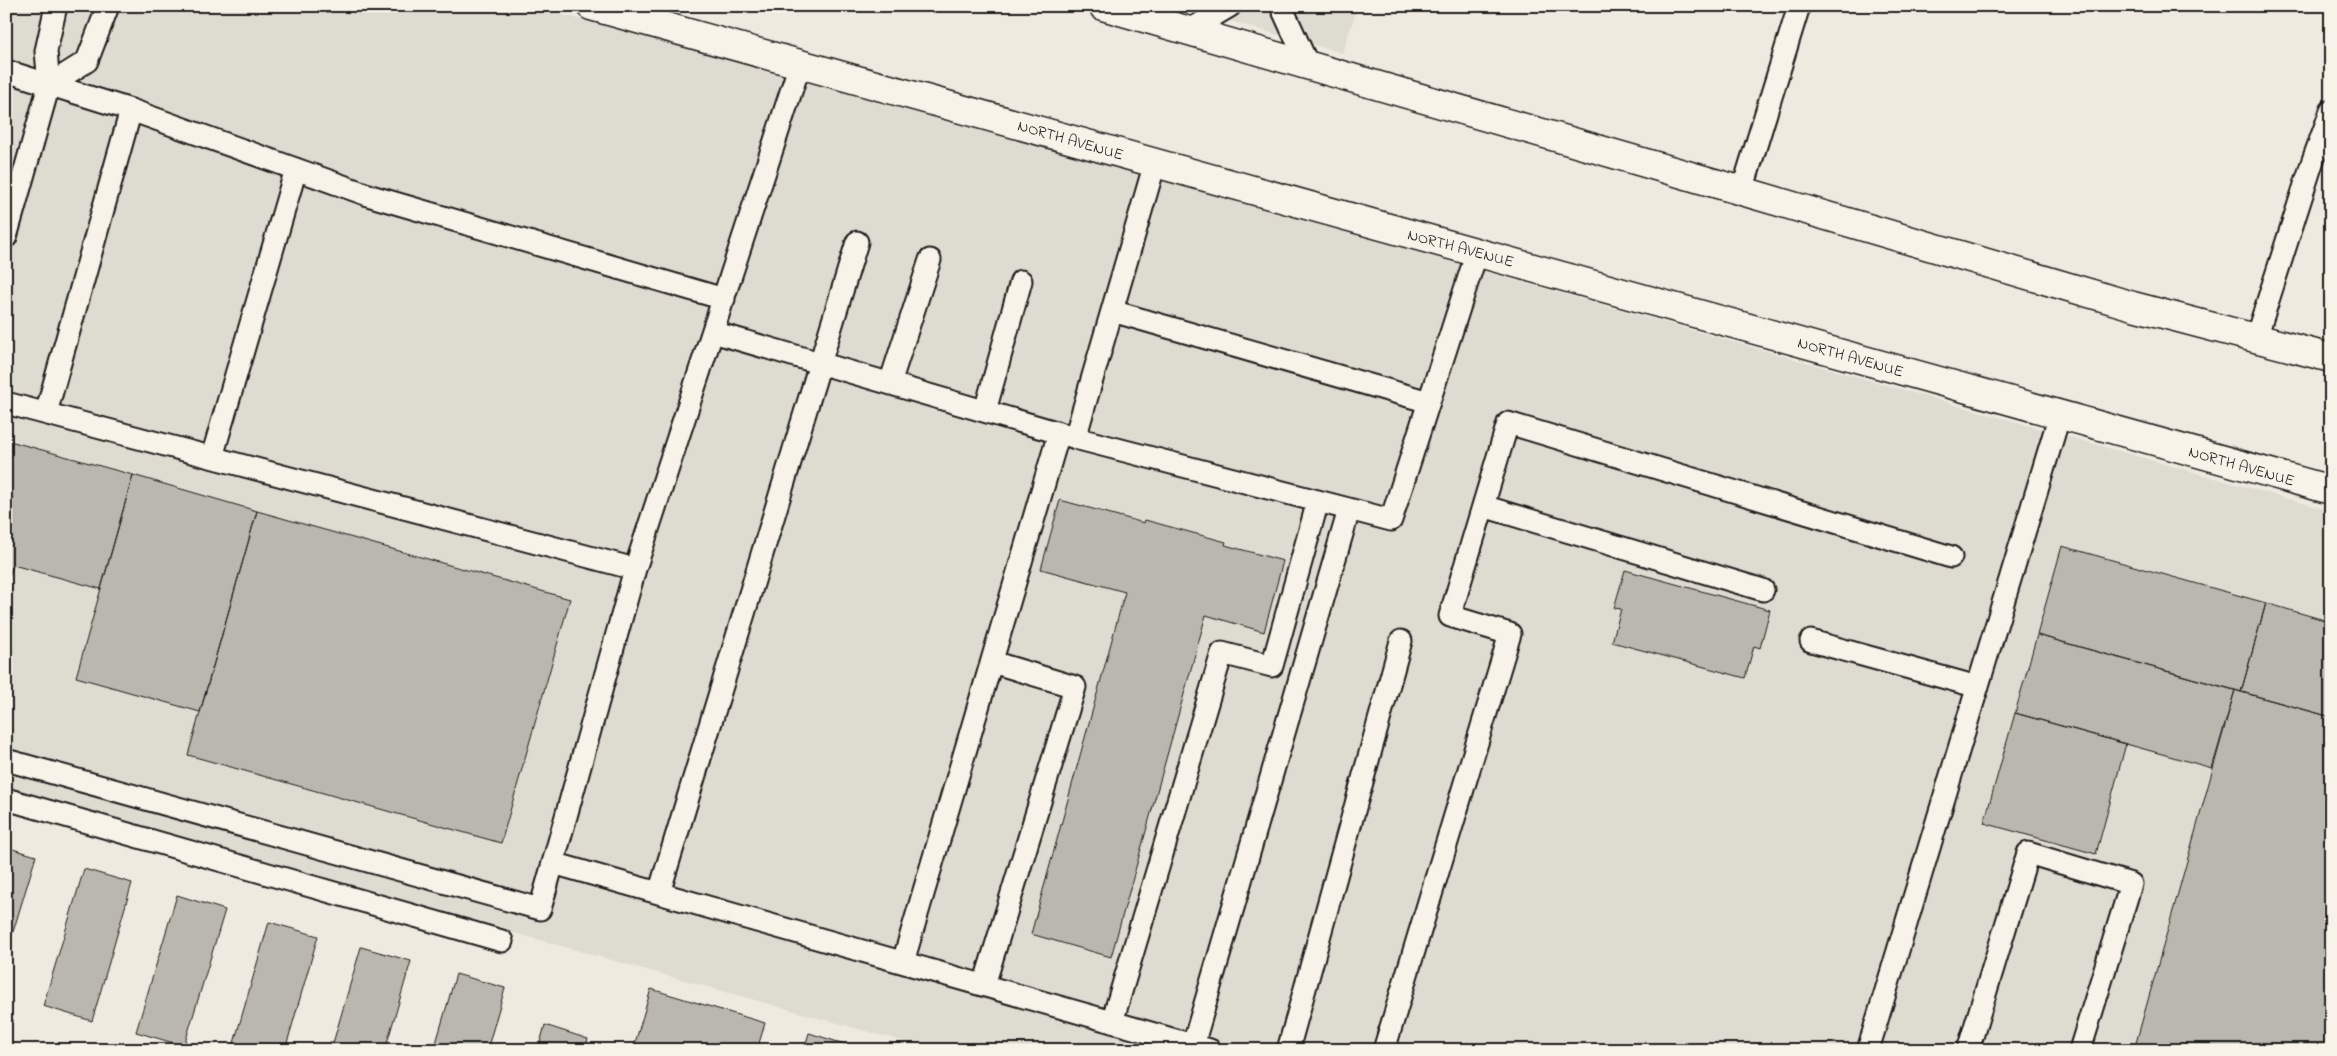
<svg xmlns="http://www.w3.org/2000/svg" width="2337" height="1056" viewBox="0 0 2337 1056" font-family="'Indie Flower',sans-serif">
  <rect width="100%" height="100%" fill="#eeeae0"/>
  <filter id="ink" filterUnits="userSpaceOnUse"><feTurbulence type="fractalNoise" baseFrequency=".02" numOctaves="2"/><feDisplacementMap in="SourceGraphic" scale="10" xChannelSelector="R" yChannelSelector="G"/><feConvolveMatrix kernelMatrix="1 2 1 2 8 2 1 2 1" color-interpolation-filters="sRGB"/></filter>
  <g filter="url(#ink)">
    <path fill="#dedbd1" d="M6 6H530L815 82 2331 511V1050H934L6 791Z
      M1177 6H1358L1342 53Z"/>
    <path fill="#bab7af" stroke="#1c1c1c" d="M6 440 133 475 101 589 13 565 9 578 6 577Z
      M133 475 257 511 200 712 76 677Z
      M1060 500 1144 523 1145 520 1226 542 1225 545 1283 561 1264 632 1206 615 1111 957 1031 934 1125 592 1041 569Z
      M257 511 570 599 501 843 188 755Z
      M2062 546 2266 603 2241 692 2037 635Z
      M1625 570 1770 610 1760 648 1754 646 1745 678 1612 642 1621 609 1614 608Z
      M2266 603 2331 622V717L2241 692Z
      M2037 635 2235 690 2212 768 2015 713Z
      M2235 690 2331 717V1050H2134Z
      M2015 713 2126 744 2096 854 1984 823Z
      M6 847 36 856 6 955Z
      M84 869 132 883 92 1021 43 1006Z
      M177 895 225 910 184 1046 136 1032Z
      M269 922 318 936 285 1050H232Z
      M361 947 411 961 385 1050H331Z
      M456 974 505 988 487 1050H434Z
      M651 989 765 1023 757 1050H633Z
      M545 1025 588 1039 585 1050H538Z
      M809 1033 864 1050H804Z"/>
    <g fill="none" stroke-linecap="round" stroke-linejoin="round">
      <g stroke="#1c1c1c" stroke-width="25">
        <path id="service" d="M1281 6 1308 65
          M1188 31 1230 6
          M6 71 131 110 371 196 724 299
          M49 85 87 61 108 6
          M1155 163 1075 438 1391 520 1477 252
          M1742 191 1799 6
          M6 237 49 85 46 51 56 6
          M1112 311 1429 402
          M713 332 1073 437
          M2256 338 2313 160 2331 111
          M890 383 930 260
          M6 403 635 569 800 64
          M985 411 1021 281
          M46 413 131 110
          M212 457 296 169
          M1483 506 1763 590
          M635 569 553 863 1193 1045
          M1811 641 1978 687
          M6 760 540 909 553 863
          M6 799 502 941
          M659 893 857 242
          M903 962 1059 433
          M984 985 1075 687 992 662
          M1112 1022 1222 653 1272 666 1318 501
          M1210 1050 1193 1045 1349 510
          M1288 1050 1401 641
          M1384 1050 1510 634 1450 616 1508 423 1951 557
          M1868 1050 2060 414
          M1968 1050 2028 853 2131 884 2080 1050"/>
      </g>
      <g stroke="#1c1c1c" stroke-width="31">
        <path id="primary" d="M591 6 2331 490
          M1103 6 1742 191 2133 306 2331 358"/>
      </g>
      <use href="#service" stroke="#f7f3e8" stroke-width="21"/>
      <use href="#primary" stroke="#f7f3e8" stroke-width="28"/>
    </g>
  </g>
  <g text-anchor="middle" stroke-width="4" stroke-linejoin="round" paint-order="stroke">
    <g font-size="16" fill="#1c1c1c" stroke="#f7f3e8">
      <text transform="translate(1071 139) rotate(16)" y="6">NORTH AVENUE</text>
      <text transform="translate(1461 247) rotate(15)" y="6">NORTH AVENUE</text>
      <text transform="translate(1851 356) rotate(16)" y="6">NORTH AVENUE</text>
      <text transform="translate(2242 465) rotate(16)" y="6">NORTH AVENUE</text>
    </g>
  </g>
  <rect width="2337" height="1056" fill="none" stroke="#f7f3e8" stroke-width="25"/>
  <rect x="12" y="12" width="2312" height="1031" fill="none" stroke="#1c1c1c" stroke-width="2" filter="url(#ink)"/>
</svg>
